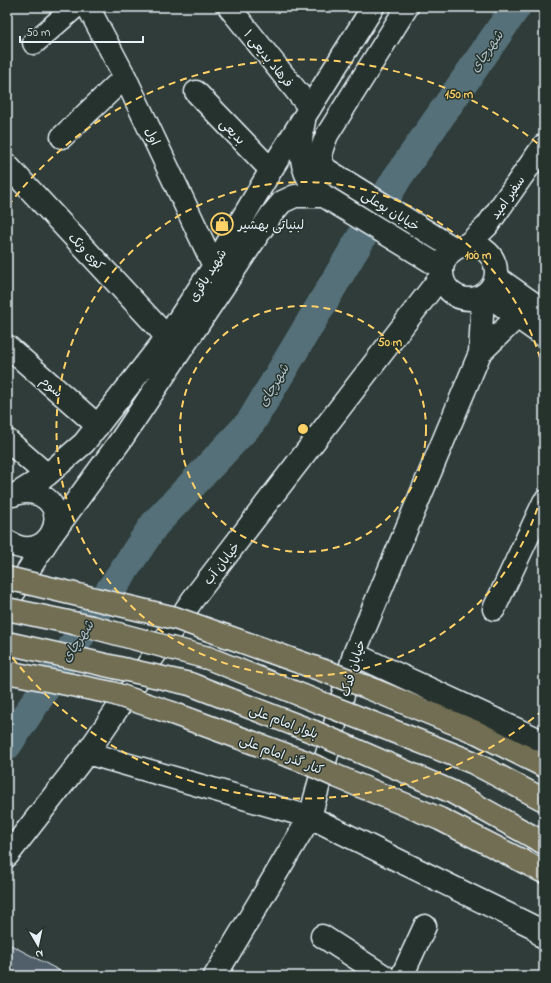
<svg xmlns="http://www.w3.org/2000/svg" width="551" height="983" viewBox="0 0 551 983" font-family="'Indie Flower','Playpen Sans Arabic',sans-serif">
  <rect width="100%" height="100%" fill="#2f3c39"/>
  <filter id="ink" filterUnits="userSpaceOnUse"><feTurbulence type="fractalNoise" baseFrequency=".025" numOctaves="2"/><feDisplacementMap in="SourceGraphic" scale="8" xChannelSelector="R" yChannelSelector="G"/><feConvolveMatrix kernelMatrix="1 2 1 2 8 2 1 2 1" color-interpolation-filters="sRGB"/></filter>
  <g filter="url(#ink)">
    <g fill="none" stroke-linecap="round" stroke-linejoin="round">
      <path stroke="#556f79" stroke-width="30" d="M7 745 154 525 251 422 397 178 516 7"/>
    </g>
    <path fill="#515f6b" stroke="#e8f1f8" d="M7 943 70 976H7Z"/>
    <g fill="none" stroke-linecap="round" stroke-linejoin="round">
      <g stroke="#e8f1f8" stroke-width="25">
        <path id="minor" d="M88 7 125 77 214 266
          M229 7 310 108
          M407 7 327 135C322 148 316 159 327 170L455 249
          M34 43 75 7
          M196 92 271 170
          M304 121C300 140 299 163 309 180 312 186 319 191 324 196L442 268
          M62 137 125 77
          M7 165 167 337
          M467 245 487 226 544 145
          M442 272a27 27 0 1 1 54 0a27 27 0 1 1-54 0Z
          M496 277 544 311
          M486 293 517 317 544 336
          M7 346 98 426
          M480 353 483 295
          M7 440 47 475
          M18 493 47 475 84 443 167 337 214 266 271 170 373 7
          M7 541C47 568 74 511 40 495 31 491 22 491 13 495
          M7 603 50 537 121 440 271 215 282 202 295 196H324
          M494 609 544 502
          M354 654 544 742
          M87 753 310 817 534 927 544 938
          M7 856 87 753 193 599 442 275
          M322 936 384 976
          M215 976 310 817 354 654 480 353 517 317
          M402 976 425 926"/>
      </g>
      <g stroke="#e8f1f8" stroke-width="25">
        <path id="major" d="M226 636 330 673
          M364 686 478 733 544 766
          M172 713 303 761
          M336 776 440 819 544 872"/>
      </g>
      <g stroke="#e8f1f8" stroke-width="25">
        <path id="highway" d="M208 658 321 703
          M190 684 314 732
          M352 715 472 762 544 800
          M342 744 452 792 544 843"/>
      </g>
      <use href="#minor" stroke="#26332d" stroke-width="22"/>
      <use href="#major" stroke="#726e52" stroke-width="22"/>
      <use href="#highway" stroke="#726e52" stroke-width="22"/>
      <g stroke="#e8f1f8" stroke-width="25" stroke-linecap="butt">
        <path id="major-bridge" d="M7 578 175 618 226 636
          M7 672 112 693 172 713
          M330 673 364 686
          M303 761 336 776"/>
      </g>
      <g stroke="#e8f1f8" stroke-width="25" stroke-linecap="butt">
        <path id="highway-bridge" d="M7 609 92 627 208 658
          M7 643 190 684
          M321 703 352 715
          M314 732 342 744"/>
      </g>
      <use href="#major-bridge" stroke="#726e52" stroke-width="22"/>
      <use href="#highway-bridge" stroke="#726e52" stroke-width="22"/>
    </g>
  </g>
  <g fill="none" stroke="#ffd166" stroke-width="2" stroke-dasharray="7 5">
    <circle cx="303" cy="429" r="123"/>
    <path d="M544 485A247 247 0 1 1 544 373"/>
    <path d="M543 710A370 370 0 0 1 8 652M8 206A370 370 0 0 1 543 148"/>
  </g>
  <defs>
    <g id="shop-ring" transform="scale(1.15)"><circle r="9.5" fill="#26332d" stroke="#ffd166" stroke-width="1.5"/><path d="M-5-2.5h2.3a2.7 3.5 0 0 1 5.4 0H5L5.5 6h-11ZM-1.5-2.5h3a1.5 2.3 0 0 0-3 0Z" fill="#ffd166"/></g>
  </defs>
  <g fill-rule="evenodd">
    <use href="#shop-ring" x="222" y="224"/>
  </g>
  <g text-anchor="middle" stroke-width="3" stroke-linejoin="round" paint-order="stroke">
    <g font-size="13" fill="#e8f1f8" stroke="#26332d">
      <text transform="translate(269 58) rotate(51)" y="5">فرهاد بدیعی ۱</text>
      <text transform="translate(233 131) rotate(46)" y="5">بدیعی</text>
      <text transform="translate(153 136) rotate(65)" y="5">اول</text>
      <text transform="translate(507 197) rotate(-55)" y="5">سفیر امید</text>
      <text transform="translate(391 210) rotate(32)" y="5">خیابان بوعلی</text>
      <text transform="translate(87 251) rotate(47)" y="5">کوی ونک</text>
      <text transform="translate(207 275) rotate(-58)" y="5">شهید باقری</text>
      <text transform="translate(52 386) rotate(41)" y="5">سوم</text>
      <text transform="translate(221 563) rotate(-52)" y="5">خیابان آب</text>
      <text transform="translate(352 668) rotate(-73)" y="5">خیابان فدک</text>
      <text transform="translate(284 721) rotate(21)" y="5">بلوار امام علی</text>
      <text transform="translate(282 754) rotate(21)" y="5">کنار گذر امام علی</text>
    </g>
    <g font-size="13" fill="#e8f1f8" stroke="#26332d" text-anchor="start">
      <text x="238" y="229">لبنیاتی بهشیر</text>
    </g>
    <g font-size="14" font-style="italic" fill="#adbdc5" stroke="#26332d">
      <text transform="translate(486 51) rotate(-55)" y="5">شهرچای</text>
      <text transform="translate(273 385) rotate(-59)" y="5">شهرچای</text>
      <text transform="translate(77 641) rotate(-56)" y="5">شهرچای</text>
    </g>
  </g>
  <circle cx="303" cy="429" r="6" fill="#ffd166" stroke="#26332d" stroke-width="2"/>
  <g font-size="12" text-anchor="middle" font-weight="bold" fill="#ffd166" stroke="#26332d" stroke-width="3" stroke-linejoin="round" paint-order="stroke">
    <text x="459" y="98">150 m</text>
    <text x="478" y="259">100 m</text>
    <text x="390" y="346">50 m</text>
  </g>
  <rect width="551" height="983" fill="none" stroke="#26332d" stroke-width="24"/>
  <rect x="12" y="12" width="527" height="959" fill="none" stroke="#e8f1f8" stroke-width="1.5" filter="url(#ink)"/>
  <g transform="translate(38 945) rotate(171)" stroke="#26332d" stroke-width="3" paint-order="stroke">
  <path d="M0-3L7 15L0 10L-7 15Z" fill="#e8f1f8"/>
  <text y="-6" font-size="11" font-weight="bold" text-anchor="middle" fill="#e8f1f8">N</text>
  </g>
  <path d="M20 36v6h123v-6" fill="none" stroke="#e8f1f8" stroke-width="2"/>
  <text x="26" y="36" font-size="12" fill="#e8f1f8" stroke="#26332d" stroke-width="3" paint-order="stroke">50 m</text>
</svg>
